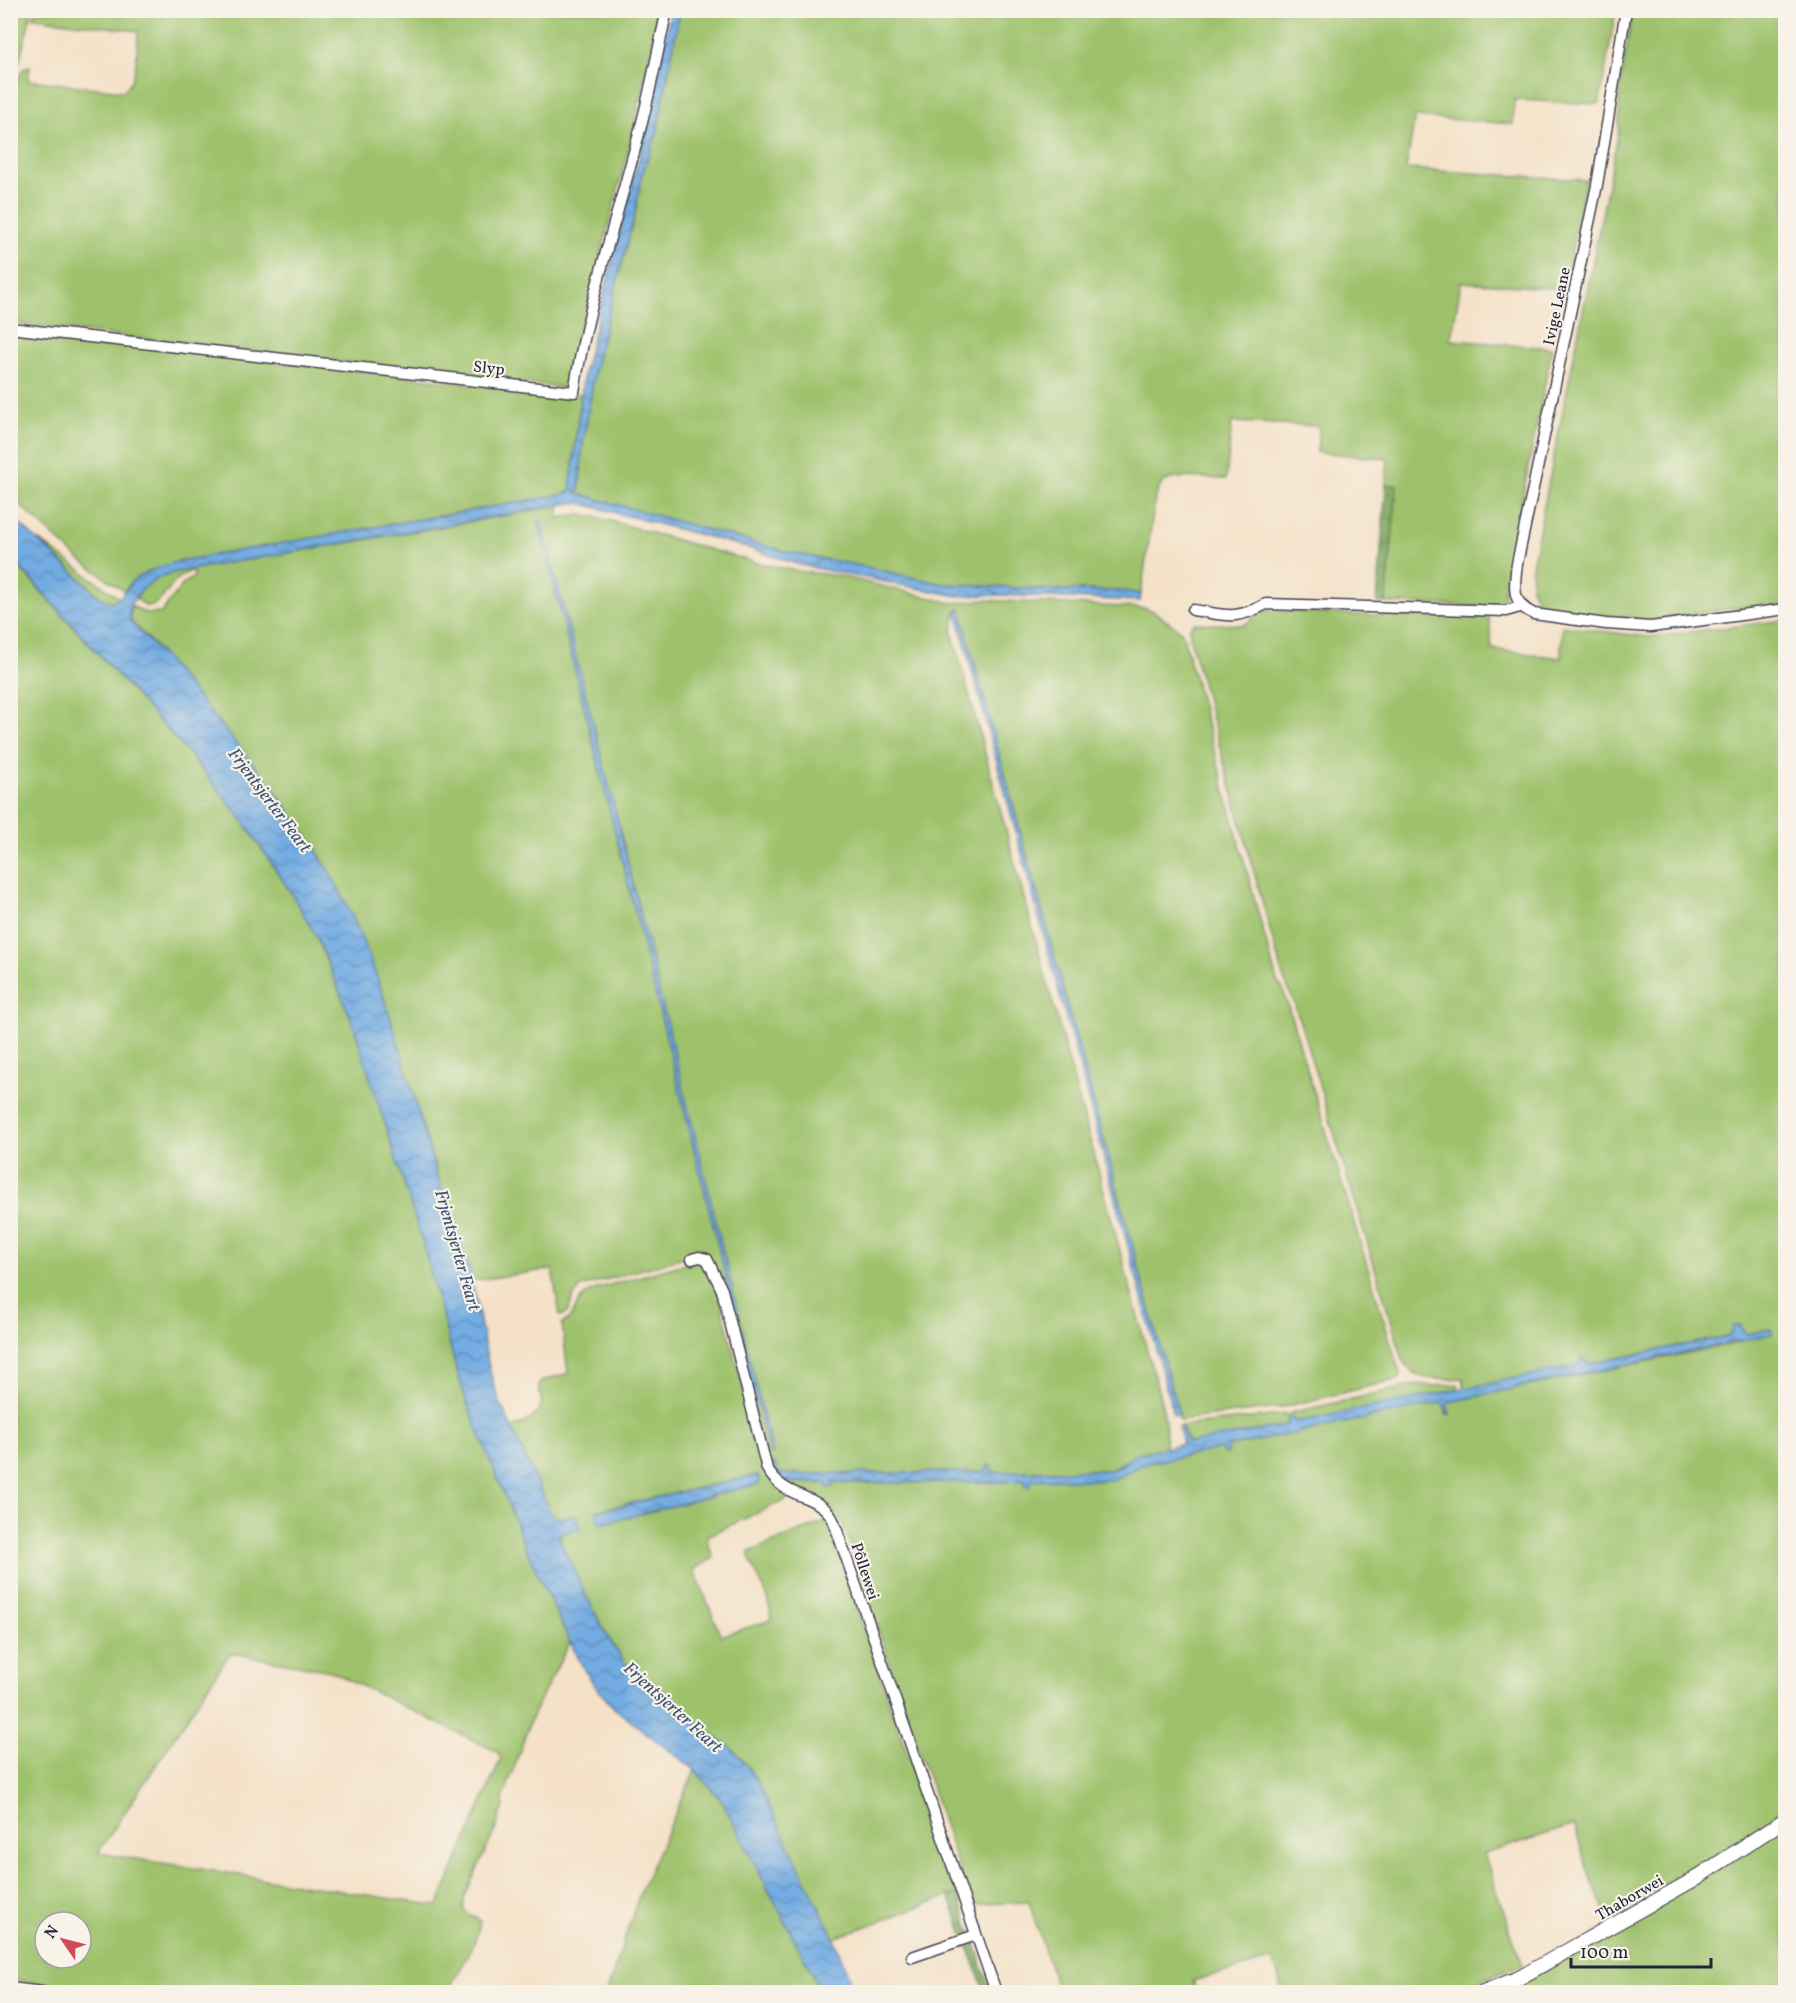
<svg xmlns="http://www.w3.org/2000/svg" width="1796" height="2003" viewBox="0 0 1796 2003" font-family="Vollkorn,serif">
  <defs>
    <pattern id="forest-crowns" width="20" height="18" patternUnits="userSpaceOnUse" patternTransform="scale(1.5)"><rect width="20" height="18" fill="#7ea860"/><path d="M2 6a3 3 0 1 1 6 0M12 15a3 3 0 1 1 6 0" fill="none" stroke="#678850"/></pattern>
    <pattern id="water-waves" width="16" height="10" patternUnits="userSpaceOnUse" patternTransform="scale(1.5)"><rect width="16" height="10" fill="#73ace2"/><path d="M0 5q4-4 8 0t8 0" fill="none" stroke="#5e8cb8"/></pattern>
  </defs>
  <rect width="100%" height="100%" fill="#f7f3e8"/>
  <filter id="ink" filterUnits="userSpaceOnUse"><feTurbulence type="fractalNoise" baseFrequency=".0167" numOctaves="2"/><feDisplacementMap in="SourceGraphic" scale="12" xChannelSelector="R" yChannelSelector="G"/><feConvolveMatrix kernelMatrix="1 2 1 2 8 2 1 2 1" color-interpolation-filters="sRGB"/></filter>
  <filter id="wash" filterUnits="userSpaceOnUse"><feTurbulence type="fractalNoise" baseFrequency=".008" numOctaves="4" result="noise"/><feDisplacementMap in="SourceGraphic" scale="24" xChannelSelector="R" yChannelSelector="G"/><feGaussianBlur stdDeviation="1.35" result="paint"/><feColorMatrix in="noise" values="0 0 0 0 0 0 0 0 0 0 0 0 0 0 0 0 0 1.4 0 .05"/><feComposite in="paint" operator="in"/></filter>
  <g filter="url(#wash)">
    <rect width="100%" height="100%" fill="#f4e1c7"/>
    <path fill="#9ec26c" stroke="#607254" stroke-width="1.5" fill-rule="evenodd" d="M11 10 32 11 17 70 11 86Z
      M36 11H660L634 128 566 388 11 323 10 95 23 69 30 66 28 80 122 91C138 84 137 48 138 31L33 18Z
      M680 11H1616L1599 104 1514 100 1513 124 1415 117 1406 169 1586 180 1564 289 1461 282 1451 340 1552 348 1504 590 1503 607 1386 603 1397 486 1386 485 1388 459 1317 452 1319 426 1232 422 1226 479C1212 479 1175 474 1164 482 1159 486 1157 493 1155 499L1141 594 1124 591 1059 590 942 584 787 552 575 493 574 489 579 490 583 443 597 358 635 214 642 174 657 133Z
      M1633 11H1785V606L1750 611 1748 606 1652 620 1560 611 1542 605 1536 598 1531 588 1532 566 1619 130V90Z
      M11 331 568 395 581 394 570 492 560 495 179 561 133 581 124 591 80 560 11 497Z
      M560 505 558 518 579 514 593 516 757 563 798 571 840 576 952 603 985 600 1144 608 1153 611 1182 632 1277 982 1283 989 1286 1000 1399 1370 1400 1376 1399 1379 1284 1407 1180 1420 960 609 956 611 952 632 1163 1409 1166 1428 1165 1448 1142 1452 1109 1470 993 1472 989 1465 985 1472 781 1474 772 1464 769 1469 723 1291 697 1253 581 1287C578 1291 574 1295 572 1300 569 1308 570 1313 560 1316L552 1269 472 1281 438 1177 384 1002 349 909 314 846 276 791 155 646 132 623 130 617 132 606 147 614 161 613 183 584 194 577 192 570 178 578 161 599 152 606H146L136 599C144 584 155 579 171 573L515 514ZM540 521 613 802 772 1455 770 1454 538 522Z
      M39 540 119 598C114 604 106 601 100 597Z
      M10 557 191 756 242 819 292 894 318 940 352 1021 381 1109 423 1244 458 1375 468 1406 530 1558 570 1642 532 1716 503 1799 504 1809 500 1815 496 1828 465 1896C460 1913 467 1912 480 1921 477 1947 459 1970 447 1992H97L11 1979ZM230 1653 331 1671 496 1751 501 1758 438 1906 98 1853ZM45 1922H81V1958H45Z
      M1262 610 1365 615 1489 617 1492 649 1561 658 1562 626 1649 637 1785 620V1812L1719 1855 1694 1867 1607 1917 1590 1877 1574 1825 1484 1854 1522 1965 1450 1992H1283L1273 1959 1193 1981 1197 1992H1058L1029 1902 971 1905 841 1518 821 1500 783 1482 826 1483 828 1485 833 1483 1006 1482 1022 1480 1030 1483 1032 1480C1058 1477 1084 1482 1109 1479 1123 1478 1132 1468 1144 1464L1219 1449 1227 1454V1447L1441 1403 1444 1405 1446 1415 1450 1414 1447 1405 1449 1402 1737 1343 1770 1329 1747 1334 1733 1326 1732 1333 1729 1336 1587 1364 1583 1359H1580L1579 1365 1576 1366 1465 1389 1463 1378C1442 1379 1417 1384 1404 1363L1294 1002 1283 977 1190 639V627L1194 623 1243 625 1247 623Z
      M691 1262C704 1263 708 1271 715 1282L766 1473 794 1496 707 1536 708 1544 714 1558 694 1569 721 1636 768 1621 771 1617 768 1598 749 1557V1552L826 1521 831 1532 890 1705 957 1893 834 1938 757 1781C750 1771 744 1760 735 1752 710 1729 675 1715 649 1691 611 1655 581 1586 559 1538L561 1533 577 1515C567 1517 559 1521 551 1514L512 1428C524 1423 539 1418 541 1404 542 1397 538 1391 539 1384L543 1381 568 1373 562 1324C574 1318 574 1307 582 1298 587 1293 593 1290 599 1288ZM757 1475 760 1481 758 1484 601 1524 598 1510Z
      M1418 1384 1432 1386 1458 1384 1459 1391 1296 1422 1293 1421 1290 1413Z
      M1287 1414 1289 1423 1287 1425 1190 1443 1186 1439 1181 1426Z
      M695 1770 722 1801 734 1821 822 1992H607L641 1890Z
      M1785 1823V1992H1497Z"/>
    <path fill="url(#forest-crowns)" stroke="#50654e" stroke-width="1.5" d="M1386 485H1397L1386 603H1377Z
      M957 1893 972 1935 964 1937 949 1896Z
      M974 1941 991 1992H985L967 1944Z"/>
    <path fill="url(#water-waves)" stroke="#4a678e" stroke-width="1.5" d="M671 11H680L657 133 642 174 635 214 597 358 583 443 579 491 575 490 576 493 787 552 867 567 942 584 1059 590 1124 591 1141 594 1140 601 997 595 957 596 800 565 742 546 579 503H571L171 573C154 579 124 597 130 619 133 627 158 649 165 658 215 719 268 778 312 844 378 941 403 1066 437 1176 446 1205 458 1233 467 1262 481 1307 482 1356 499 1400L551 1514C559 1521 567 1517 577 1515L581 1529 561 1533 559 1538C581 1586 611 1655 649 1691 675 1715 710 1729 735 1752 744 1760 750 1771 757 1781L834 1938 854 1992H822L722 1801 695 1770 615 1709 599 1691 585 1671 570 1642 530 1558 468 1406 458 1375 423 1244 352 1021 318 940 292 894 242 819 191 756 11 557 10 515 100 597C105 600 108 602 114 601 122 599 128 586 134 580 147 570 163 566 179 561L560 495 570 492 584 371 649 119Z
      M541 520 613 802 773 1454 770 1455 538 521Z
      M960 609 1155 1329 1179 1414 1174 1415 1172 1409 956 611Z
      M1733 1325H1741L1742 1330 1747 1334 1771 1329 1772 1334 1449 1402 1447 1405 1450 1414 1448 1415 1444 1405 1441 1403 1227 1447V1454H1225L1219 1449 1144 1464C1132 1468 1123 1478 1109 1480 1084 1482 1058 1477 1032 1480L1029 1488 1027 1487 1025 1482 1022 1480 1006 1482 833 1483V1487L829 1488 825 1483 783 1482 781 1477 773 1470 772 1464 776 1463 777 1470 782 1474 985 1472 989 1465 993 1472 1109 1470 1119 1466 1134 1455 1181 1444 1183 1442 1178 1427 1181 1426 1186 1439 1190 1443 1287 1425 1288 1417 1291 1416 1296 1422 1576 1366 1579 1365 1580 1359H1583L1588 1364 1729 1336 1732 1333Z
      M758 1475 760 1481 758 1484 601 1524 598 1520 597 1511Z"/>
  </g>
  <g filter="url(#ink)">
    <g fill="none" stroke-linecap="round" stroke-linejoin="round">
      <g stroke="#423f50" stroke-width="13">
        <path id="minor" d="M1626 10 1597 185 1517 564C1514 586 1511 604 1534 614L1606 624 1651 627 1786 609
          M10 328 574 392C588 302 618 215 641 126 651 88 658 49 667 10
          M1193 610C1226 615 1234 621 1266 604L1506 611 1520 607
          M692 1259 699 1257 707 1259 722 1290 767 1469C786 1502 822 1492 834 1522L996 1992
          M912 1957 976 1935
          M10 1988 42 1992"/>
      </g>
      <g stroke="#423f50" stroke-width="16">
        <path id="tertiary" d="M1483 1992 1519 1978 1693 1880 1786 1819"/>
      </g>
      <use href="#minor" stroke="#fff" stroke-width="10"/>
      <use href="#tertiary" stroke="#fff" stroke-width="14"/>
    </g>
  </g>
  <g text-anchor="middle" stroke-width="4.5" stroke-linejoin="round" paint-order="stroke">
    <g font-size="16" fill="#22223b" stroke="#f7f3e8">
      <text transform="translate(1556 306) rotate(-78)" y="6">Ivige Leane</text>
      <text transform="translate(489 367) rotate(6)" y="6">Slyp</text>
      <text transform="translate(866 1571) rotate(72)" y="6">Pôllewei</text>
      <text transform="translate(1629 1897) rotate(-30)" y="6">Thaborwei</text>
    </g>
    <g font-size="18" font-style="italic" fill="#3e5275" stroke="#f7f3e8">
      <text transform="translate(270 800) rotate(53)" y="6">Frjentsjerter Feart</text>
      <text transform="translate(458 1250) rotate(74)" y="6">Frjentsjerter Feart</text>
      <text transform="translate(673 1707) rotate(42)" y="6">Frjentsjerter Feart</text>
    </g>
  </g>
  <rect width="1796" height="2003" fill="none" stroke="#f7f3e8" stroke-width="36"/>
  <g transform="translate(63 1940) rotate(305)"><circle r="28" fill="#f7f3e8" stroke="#a29fa3" stroke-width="1.5"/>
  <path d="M0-4.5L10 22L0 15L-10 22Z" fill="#d1495b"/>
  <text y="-9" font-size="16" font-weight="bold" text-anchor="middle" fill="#22223b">N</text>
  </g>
  <path d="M1571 1958v9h140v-9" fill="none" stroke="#22223b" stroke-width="3"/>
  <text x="1580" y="1958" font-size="18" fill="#22223b" stroke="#f7f3e8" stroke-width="4.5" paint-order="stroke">100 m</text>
</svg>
